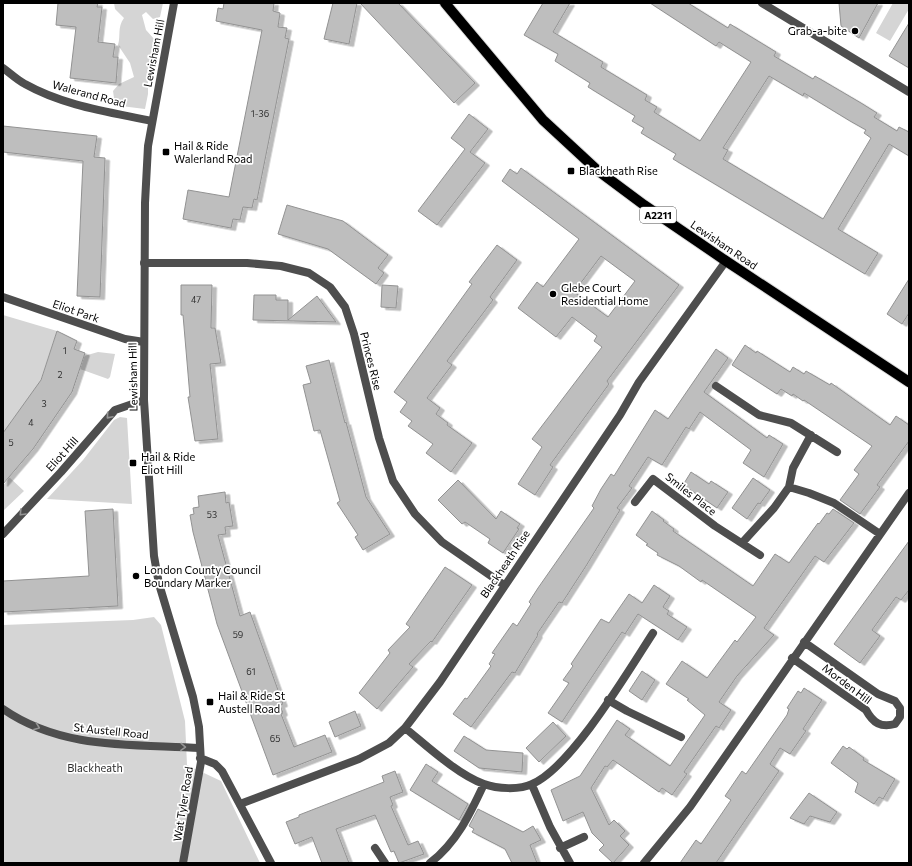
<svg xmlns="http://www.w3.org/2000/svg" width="912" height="866" viewBox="0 0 912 866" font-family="Commissioner,sans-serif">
  <defs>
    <filter id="shadow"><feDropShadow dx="4.5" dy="2.5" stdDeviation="0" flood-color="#0004"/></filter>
  </defs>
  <rect width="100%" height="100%" fill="#fff"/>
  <path fill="#d5d5d5" d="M114 3H163L160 17 153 19 146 12 142 15 146 30 155 40 148 80V94L145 109 121 106 114 98 113 91 119 84 134 77 130 63 118 45C121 35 117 28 124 18L115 9Z
    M893 3H909V9L890 41 876 33Z
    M3 315 57 331 40 382 3 433Z
    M98 352 115 354 110 377 108 379 80 369 84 356Z
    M120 417 127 418 132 504 47 499 83 460 114 420Z
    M9 477 24 491 3 511V486Z
    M154 617 161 625 185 721 187 765 221 781 260 863H3V625L133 620Z"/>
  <path fill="#bebebe" stroke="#929292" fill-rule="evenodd" filter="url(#shadow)" d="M58 3H98L97 7H102L98 42 115 44 113 57H118L116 83 70 78 76 27 56 25Z
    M224 3H274L273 11 280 13 278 27 287 28 285 38 289 39 257 200 254 199 252 208 243 207 240 220 233 219 231 228 183 219 188 190 229 197 262 30 216 21 218 8 223 9Z
    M333 3H357L349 44 324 39Z
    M360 3H398L475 83 454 103Z
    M543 3H570L553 32 603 62 601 67 647 95 645 100 657 107 654 112 700 141 751 62 719 42 716 46 650 3H688L728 28 730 24 776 52 774 56 813 79 815 76 861 103 877 113 874 117 897 131 899 127 909 132V156L889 144 838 229 878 253 865 274 673 159 676 154 641 133 644 128 632 121 635 116 588 87 590 83 555 61 558 54 524 35ZM769 76 803 96 804 93 850 121 866 130 864 133 871 138 823 219 723 159 728 150 723 148Z
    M839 3H878L859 38 841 26Z
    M909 23V68L889 56Z
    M469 114 488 129 470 152 485 163 437 225 418 211 465 149 451 138Z
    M3 126 97 136 94 157 105 158 100 297 77 296 83 161 3 152Z
    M521 168 679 285 607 381 609 384 550 465 553 467 535 495 518 484 542 447 532 439 602 347 594 341 597 336 572 317 556 337 518 308 537 282 543 287 579 239 502 181 510 169 517 174ZM601 256 635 281 608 317 574 292Z
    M287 205 343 221 388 255 378 268 384 273 376 284 328 249 278 234Z
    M497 245 517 260 490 297 493 300 447 361 452 365 427 398 440 408 436 414 448 423 447 425 472 443 451 472 426 453 433 444 408 426 412 421 400 412 407 402 394 392 472 284 469 282Z
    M909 279V313L902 324 887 314Z
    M181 285H212L211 328H215L221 363 210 364 218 439 195 441 188 397H190L183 315H181Z
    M382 285 398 286 396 308 381 307Z
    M254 295H276V300H288V320L317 296 336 322 253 320Z
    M57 331 77 341 74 349 85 353 72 392 33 449 3 484V433L41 380Z
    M745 345 756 353 757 351 790 372 793 367 804 374 806 371 830 385 831 383 890 425 896 416 909 425V441L877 485 880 487 860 514 840 500 859 474 854 470 872 446 804 400 803 401 793 394 792 396 781 389 777 394 732 365Z
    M716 349 728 358 704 392 767 438 769 435 783 444 764 477 743 463 751 450 700 412 689 429 686 427 662 465 648 457 629 486 632 488 617 508 620 510 586 566 562 603 559 602 537 634 538 635 515 673 512 672 471 727 453 714 465 698 467 699 491 666 489 664 495 654 492 653 513 623 517 626 531 604 529 602 538 588 594 508 592 506 601 489 611 474 614 476 655 410 668 419Z
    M329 360 345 423 346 422 366 497 390 534 363 550 355 537 358 535 337 503 340 501 320 430 314 431 303 385 311 383 306 366Z
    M691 472 709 484 711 481 728 492 717 508 683 485Z
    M753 478 770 490 760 504 758 503 747 519 732 508Z
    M458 480 496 519 501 511 520 524 517 528 519 529 503 553 488 543 490 539 465 522 462 524 438 500Z
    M225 492 226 503 229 502 233 526 225 527 226 534 218 535 240 616 250 612 283 704 280 705 283 713 281 714 294 747 325 735 332 752 273 775 217 624 193 532 190 515 194 514 193 508 199 507 198 496Z
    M113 509 118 606 3 612V581L89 576 85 511Z
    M833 509 854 523 824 562 815 556 764 628 774 635 737 676 719 702 731 710 719 728 716 726 684 772 687 774 672 795 662 788 659 792 613 760 607 767 605 766 591 788 609 825 614 820 625 831 620 836 629 845 613 863 599 850 604 845 592 833 583 812 563 821 551 790 580 776 617 720 630 729 625 735 670 766 705 715 687 700 689 699 666 684 682 661 707 678 735 640 737 642 756 617 702 580 701 582 679 566 657 555 658 553 646 545 648 544 636 535 652 511 664 520 663 521 674 529 673 531 753 586 775 554 789 563 818 523 819 524 827 513 829 514Z
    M909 541V590L901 600 896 597 872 630 880 636 860 663 834 644Z
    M445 567 472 585 432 642 431 641 409 664 413 667 377 709 359 693 390 653 388 650 410 627 406 624Z
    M654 585 670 596 663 607 669 611 667 614 687 627 678 640 638 614 625 634 622 632 562 722 548 713 569 683 563 680 573 666 571 664 601 619 609 623 629 594 642 603Z
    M642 671 655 680 642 700 629 691Z
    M804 688 822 700 803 729 806 731 790 754 780 748 770 764 779 771 716 863H680L696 840 701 844 731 800 725 796 742 771 746 774 787 715 789 709 787 708 798 691 801 693Z
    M355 711 361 726 335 737 329 722Z
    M553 722 566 736 539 762 526 748Z
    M464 736 486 750 523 753 522 772 479 768 454 751Z
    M843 746 847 749 849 747 864 758 863 760 895 779 883 799 879 797 874 804 855 792 858 783 831 763Z
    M426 764 438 772 432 781 468 804 459 820 410 790Z
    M395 771 403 792 390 797 393 805 391 806 408 845 418 841 424 854 399 863 394 851 391 852 375 815 336 829 349 863H322L312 837 295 844 286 822 299 817V815L384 782 382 776Z
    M809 793 837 812 830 822 810 816 804 824 790 818Z
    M478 809 523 832 533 826 541 840 530 845 537 863H512L505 849 472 832 474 829 469 826Z"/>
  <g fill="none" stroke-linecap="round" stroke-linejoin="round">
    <g stroke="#dbdbdb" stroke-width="12">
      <path id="primary" d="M445 3 543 120 597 170 644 205 726 261 909 382"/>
    </g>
    <path stroke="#4e4e4e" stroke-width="8" d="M762 3 909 92
      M3 68C10 73 17 80 25 84 64 106 110 112 152 121
      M144 263H247L281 266 309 273 330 287 345 307 354 334 379 438 393 481 415 514 442 542 504 585
      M3 297 125 339 144 342
      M716 386 759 415 791 423 837 452
      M789 487 809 493 834 503 880 534
      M635 502 653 479 715 526 760 555
      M3 534 61 472 115 410 144 400
      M742 543 774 508 789 487 793 468 811 435
      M792 658 866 710C873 723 881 728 895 724L900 717V708L895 701 878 694 804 642
      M608 700 627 711 681 737
      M3 709C62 750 132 744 200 748
      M405 728C426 745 458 775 484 784 497 789 520 790 532 784 571 768 629 670 653 633
      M532 785 550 827 570 863
      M240 804 359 759 389 743 405 728 440 682 620 415 639 382 726 261
      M375 848 385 863
      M560 848 584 837
      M430 863C457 842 470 814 484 784
      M644 863 690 807 909 493"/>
    <path stroke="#4e4e4e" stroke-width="8" d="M174 3 148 146 145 203 144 400 154 556 159 584 193 697 199 727 201 762 183 863
      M200 758 215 764 222 771 271 863"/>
    <use href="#primary" stroke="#000" stroke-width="10"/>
  </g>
  <defs><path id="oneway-chevron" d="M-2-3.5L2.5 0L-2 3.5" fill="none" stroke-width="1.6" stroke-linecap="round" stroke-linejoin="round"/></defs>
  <g stroke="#959595">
    <use href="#oneway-chevron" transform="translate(109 416) rotate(131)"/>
    <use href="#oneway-chevron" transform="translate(22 513) rotate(133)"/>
    <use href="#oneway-chevron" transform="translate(37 727) rotate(21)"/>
    <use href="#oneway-chevron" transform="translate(183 747) rotate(2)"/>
  </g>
  <g fill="#000" stroke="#fff" stroke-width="1.5">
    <circle cx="855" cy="31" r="4"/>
    <rect x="162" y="148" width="8" height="8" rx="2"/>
    <rect x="567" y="167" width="8" height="8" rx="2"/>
    <circle cx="553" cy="294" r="4"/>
    <rect x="129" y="459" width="8" height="8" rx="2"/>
    <circle cx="136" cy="576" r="4"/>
    <rect x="206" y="698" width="8" height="8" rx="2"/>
  </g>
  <g text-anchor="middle" stroke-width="3.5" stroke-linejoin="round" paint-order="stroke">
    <g font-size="9" fill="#303030">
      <text x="260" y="117">1-36</text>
      <text x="196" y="303">47</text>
      <text x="65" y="354">1</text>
      <text x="60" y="378">2</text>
      <text x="44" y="407">3</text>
      <text x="31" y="426">4</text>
      <text x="11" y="446">5</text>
      <text x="212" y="518">53</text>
      <text x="238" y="638">59</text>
      <text x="251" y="675">61</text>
      <text x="275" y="742">65</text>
    </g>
    <rect fill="#fff" stroke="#4c4c4c" stroke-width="1" x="640" y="207" width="36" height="16" rx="3"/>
    <g font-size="10" font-weight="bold" fill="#000">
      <text x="658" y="219">A2211</text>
    </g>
    <g font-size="11" fill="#000" stroke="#fff" text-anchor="start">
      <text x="847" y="35" text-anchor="end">Grab-a-bite</text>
      <text x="174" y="150">Hail &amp; Ride<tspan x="174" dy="13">Walerland Road</tspan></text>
      <text x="579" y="175">Blackheath Rise</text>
      <text x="561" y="292">Glebe Court<tspan x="561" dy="13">Residential Home</tspan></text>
      <text x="141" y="461">Hail &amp; Ride<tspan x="141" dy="13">Eliot Hill</tspan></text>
      <text x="144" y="574">London County Council<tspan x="144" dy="13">Boundary Marker</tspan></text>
      <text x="218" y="700">Hail &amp; Ride St<tspan x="218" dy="13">Austell Road</tspan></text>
    </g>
    <g font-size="11" fill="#000" stroke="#fff">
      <text transform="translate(154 53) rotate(-79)" y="4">Lewisham Hill</text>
      <text transform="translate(89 94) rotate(15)" y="4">Walerand Road</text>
      <text transform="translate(724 245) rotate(34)" y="4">Lewisham Road</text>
      <text transform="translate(76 311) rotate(19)" y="4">Eliot Park</text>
      <text transform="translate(371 361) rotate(76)" y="4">Princes Rise</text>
      <text transform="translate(133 377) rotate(-91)" y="4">Lewisham Hill</text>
      <text transform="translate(62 454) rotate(-48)" y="4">Eliot Hill</text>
      <text transform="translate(691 494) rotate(38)" y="4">Smiles Place</text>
      <text transform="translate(505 564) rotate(-56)" y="4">Blackheath Rise</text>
      <text transform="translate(847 684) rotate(37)" y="4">Morden Hill</text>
      <text transform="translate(111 731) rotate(6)" y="4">St Austell Road</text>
      <text transform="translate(183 804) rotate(-81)" y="4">Wat Tyler Road</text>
    </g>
    <g font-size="11" fill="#2c2c2c" stroke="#fff">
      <text x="95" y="772">Blackheath</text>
    </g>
  </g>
  <rect width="912" height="866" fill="none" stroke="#000000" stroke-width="8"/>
</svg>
